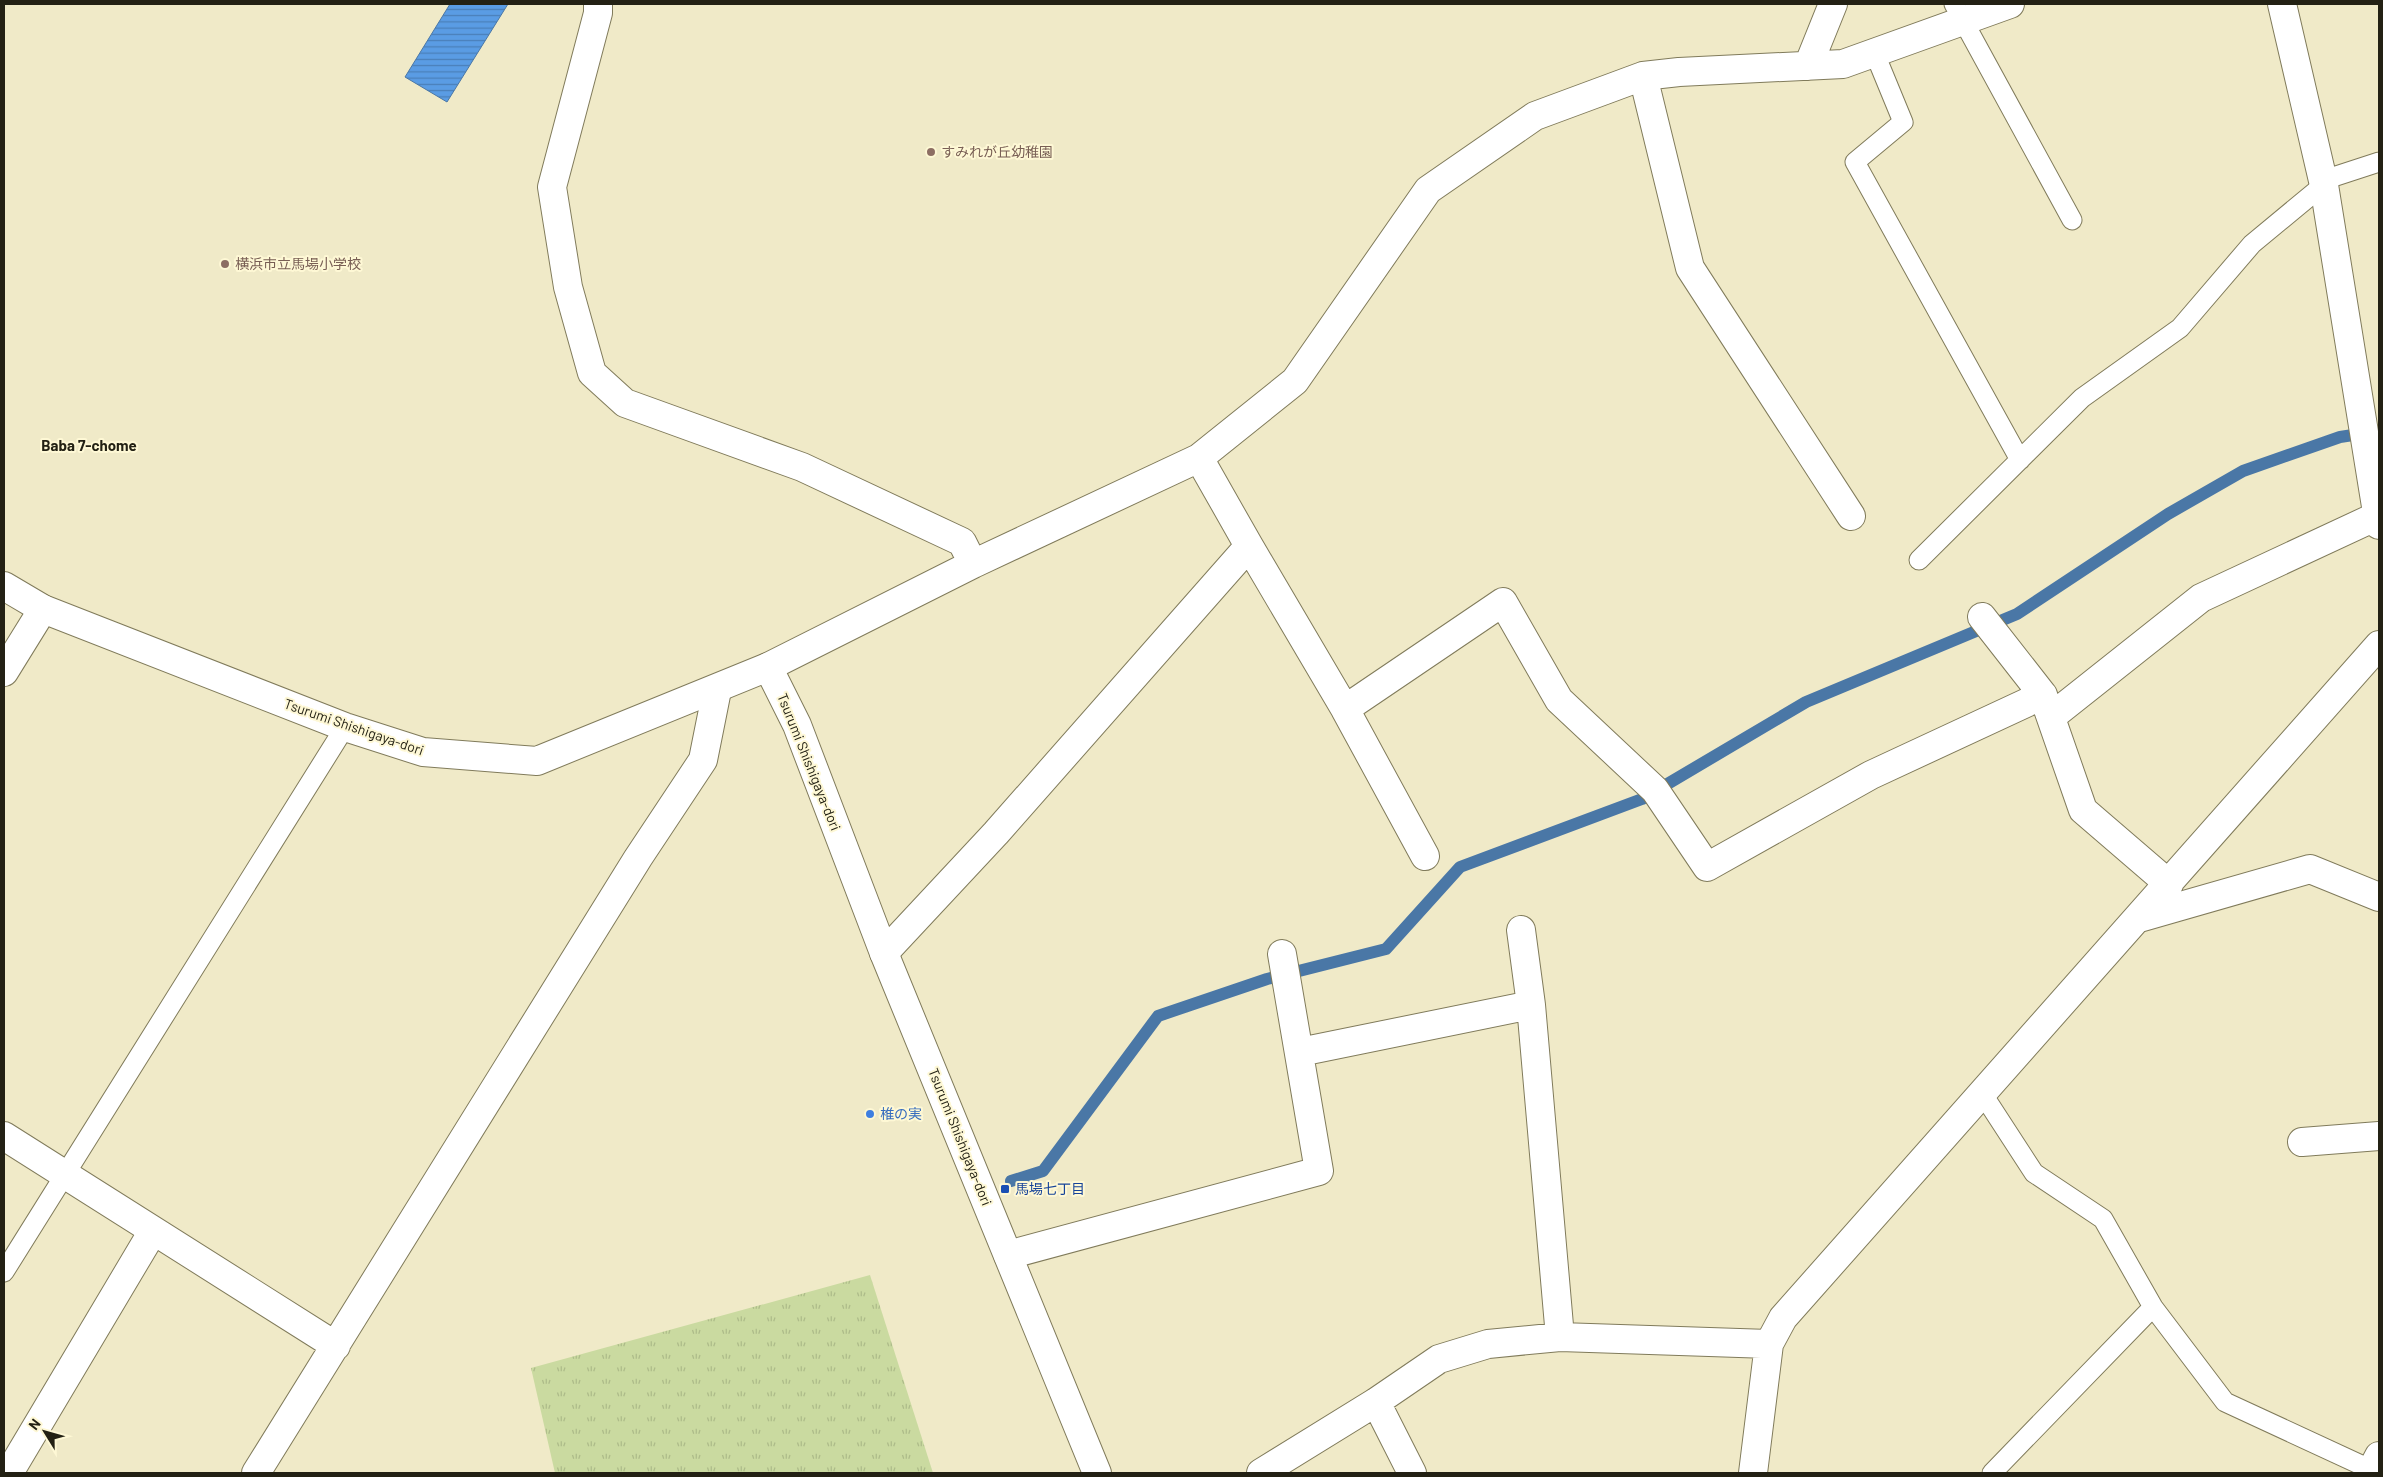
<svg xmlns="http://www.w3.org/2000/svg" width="2383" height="1477" viewBox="0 0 2383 1477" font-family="Barlow,'Noto Sans JP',sans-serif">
  <defs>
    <pattern id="park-tufts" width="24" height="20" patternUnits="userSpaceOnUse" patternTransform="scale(1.25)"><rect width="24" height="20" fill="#cadaa0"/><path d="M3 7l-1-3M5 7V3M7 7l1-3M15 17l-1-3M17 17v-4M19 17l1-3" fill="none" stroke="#adbb89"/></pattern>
    <pattern id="water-rules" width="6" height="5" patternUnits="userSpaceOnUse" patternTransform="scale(1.25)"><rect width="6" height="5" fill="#5a9ce4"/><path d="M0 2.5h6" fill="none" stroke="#4a7fb8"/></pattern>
  </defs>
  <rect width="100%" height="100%" fill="#f0eac8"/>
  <path fill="url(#park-tufts)" d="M870 1275 933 1473H555L531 1368Z"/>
  <path fill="url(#water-rules)" stroke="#4a77a6" d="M450 4H508L447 102 405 77Z"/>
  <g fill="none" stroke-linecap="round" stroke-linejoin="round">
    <path stroke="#4a77a6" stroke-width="12" d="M1011 1181 1043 1171 1158 1016 1267 979 1386 949 1460 867 1642 799 1806 702 2017 614 2168 514 2243 471 2340 437 2379 431"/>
    <g stroke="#807b5b" stroke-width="21">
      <path id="lane" d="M1954 4 2072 220
        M1875 54 1903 122 1855 162 2020 460
        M1919 560 2082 398 2180 328 2252 244 2333 177 2379 162
        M1982 1093 2034 1173 2103 1219 2153 1307 2225 1402 2372 1470
        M4 1272 345 727
        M1992 1473 2153 1307"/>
    </g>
    <g stroke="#807b5b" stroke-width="30">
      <path id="street" d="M598 4V13L552 187 568 287 592 373 625 403 802 467 962 542 973 564
        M2282 4 2324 185 2379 525
        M1808 66 1833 4
        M1643 76 1690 268 1851 516
        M1199 458 1249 546 1345 709 1425 856
        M1982 617 2043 695 2083 810 2169 884
        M768 667 973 564 1199 458 1295 381 1428 190 1535 116 1643 76 1679 72 1843 64 2010 4
        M4 672 43 609
        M1345 709 1503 602 1559 700 1655 790 1707 867 1871 775 2043 695
        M2051 717 2201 598 2377 516
        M2139 918 2310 869 2379 897
        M1521 930 1531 1005 1560 1337
        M884 953 996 833 1249 546
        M1300 1052 1531 1005
        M4 1136 336 1346
        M2302 1142 2379 1136
        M1008 1255 1319 1171 1282 954
        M1376 1402 1412 1473
        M9 1473 153 1231
        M256 1473 638 858 703 760 717 690
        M1261 1473 1376 1402 1439 1359 1488 1344 1560 1337 1769 1344
        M1753 1473 1769 1344 1783 1318 2379 645
        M2370 1473 2379 1456"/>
    </g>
    <g stroke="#807b5b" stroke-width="30">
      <path id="secondary" d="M4 586 43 609 345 727 423 752 537 761 768 667 797 725 884 953 1097 1473"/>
    </g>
    <use href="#lane" stroke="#fff" stroke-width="19"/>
    <use href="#street" stroke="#fff" stroke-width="28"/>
    <use href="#secondary" stroke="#fff" stroke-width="28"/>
  </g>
  <g fill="#8d6e63" stroke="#fef8d5" stroke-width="2">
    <circle cx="931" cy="152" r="5"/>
    <circle cx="225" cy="264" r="5"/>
  </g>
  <circle fill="#3f7fe0" stroke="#fef8d5" stroke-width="2" cx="870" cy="1114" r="5"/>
  <rect fill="#1a4fb4" stroke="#fef8d5" stroke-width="2" x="1000" y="1184" width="10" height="10" rx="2.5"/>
  <g text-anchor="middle" stroke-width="4" stroke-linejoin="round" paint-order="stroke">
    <g font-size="14" fill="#785e54" stroke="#fef8d5" text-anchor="start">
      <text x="941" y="157">すみれが丘幼稚園</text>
      <text x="235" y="269">横浜市立馬場小学校</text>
    </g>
    <g font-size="14" fill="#232114" stroke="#fef8d5">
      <text transform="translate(354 727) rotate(19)" y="5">Tsurumi Shishigaya-dori</text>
      <text transform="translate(809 762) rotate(68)" y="5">Tsurumi Shishigaya-dori</text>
      <text transform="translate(960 1137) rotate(68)" y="5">Tsurumi Shishigaya-dori</text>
    </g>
    <g font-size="14" fill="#366cbe" stroke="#fef8d5" text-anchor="start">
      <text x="880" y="1119">椎の実</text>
    </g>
    <g font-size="14" fill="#164399" stroke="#fef8d5" text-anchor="start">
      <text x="1015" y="1194">馬場七丁目</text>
    </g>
    <g font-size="15" font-weight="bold" fill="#232114" stroke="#fef8d5">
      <text x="89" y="451">Baba 7-chome</text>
    </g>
  </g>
  <rect width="2383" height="1477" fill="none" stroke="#232114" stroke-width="10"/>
  <g transform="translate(45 1432) rotate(307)" stroke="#fef8d5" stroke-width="4" paint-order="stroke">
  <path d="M0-4L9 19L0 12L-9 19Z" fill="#232114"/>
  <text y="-8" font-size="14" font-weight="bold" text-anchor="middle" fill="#232114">N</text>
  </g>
</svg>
